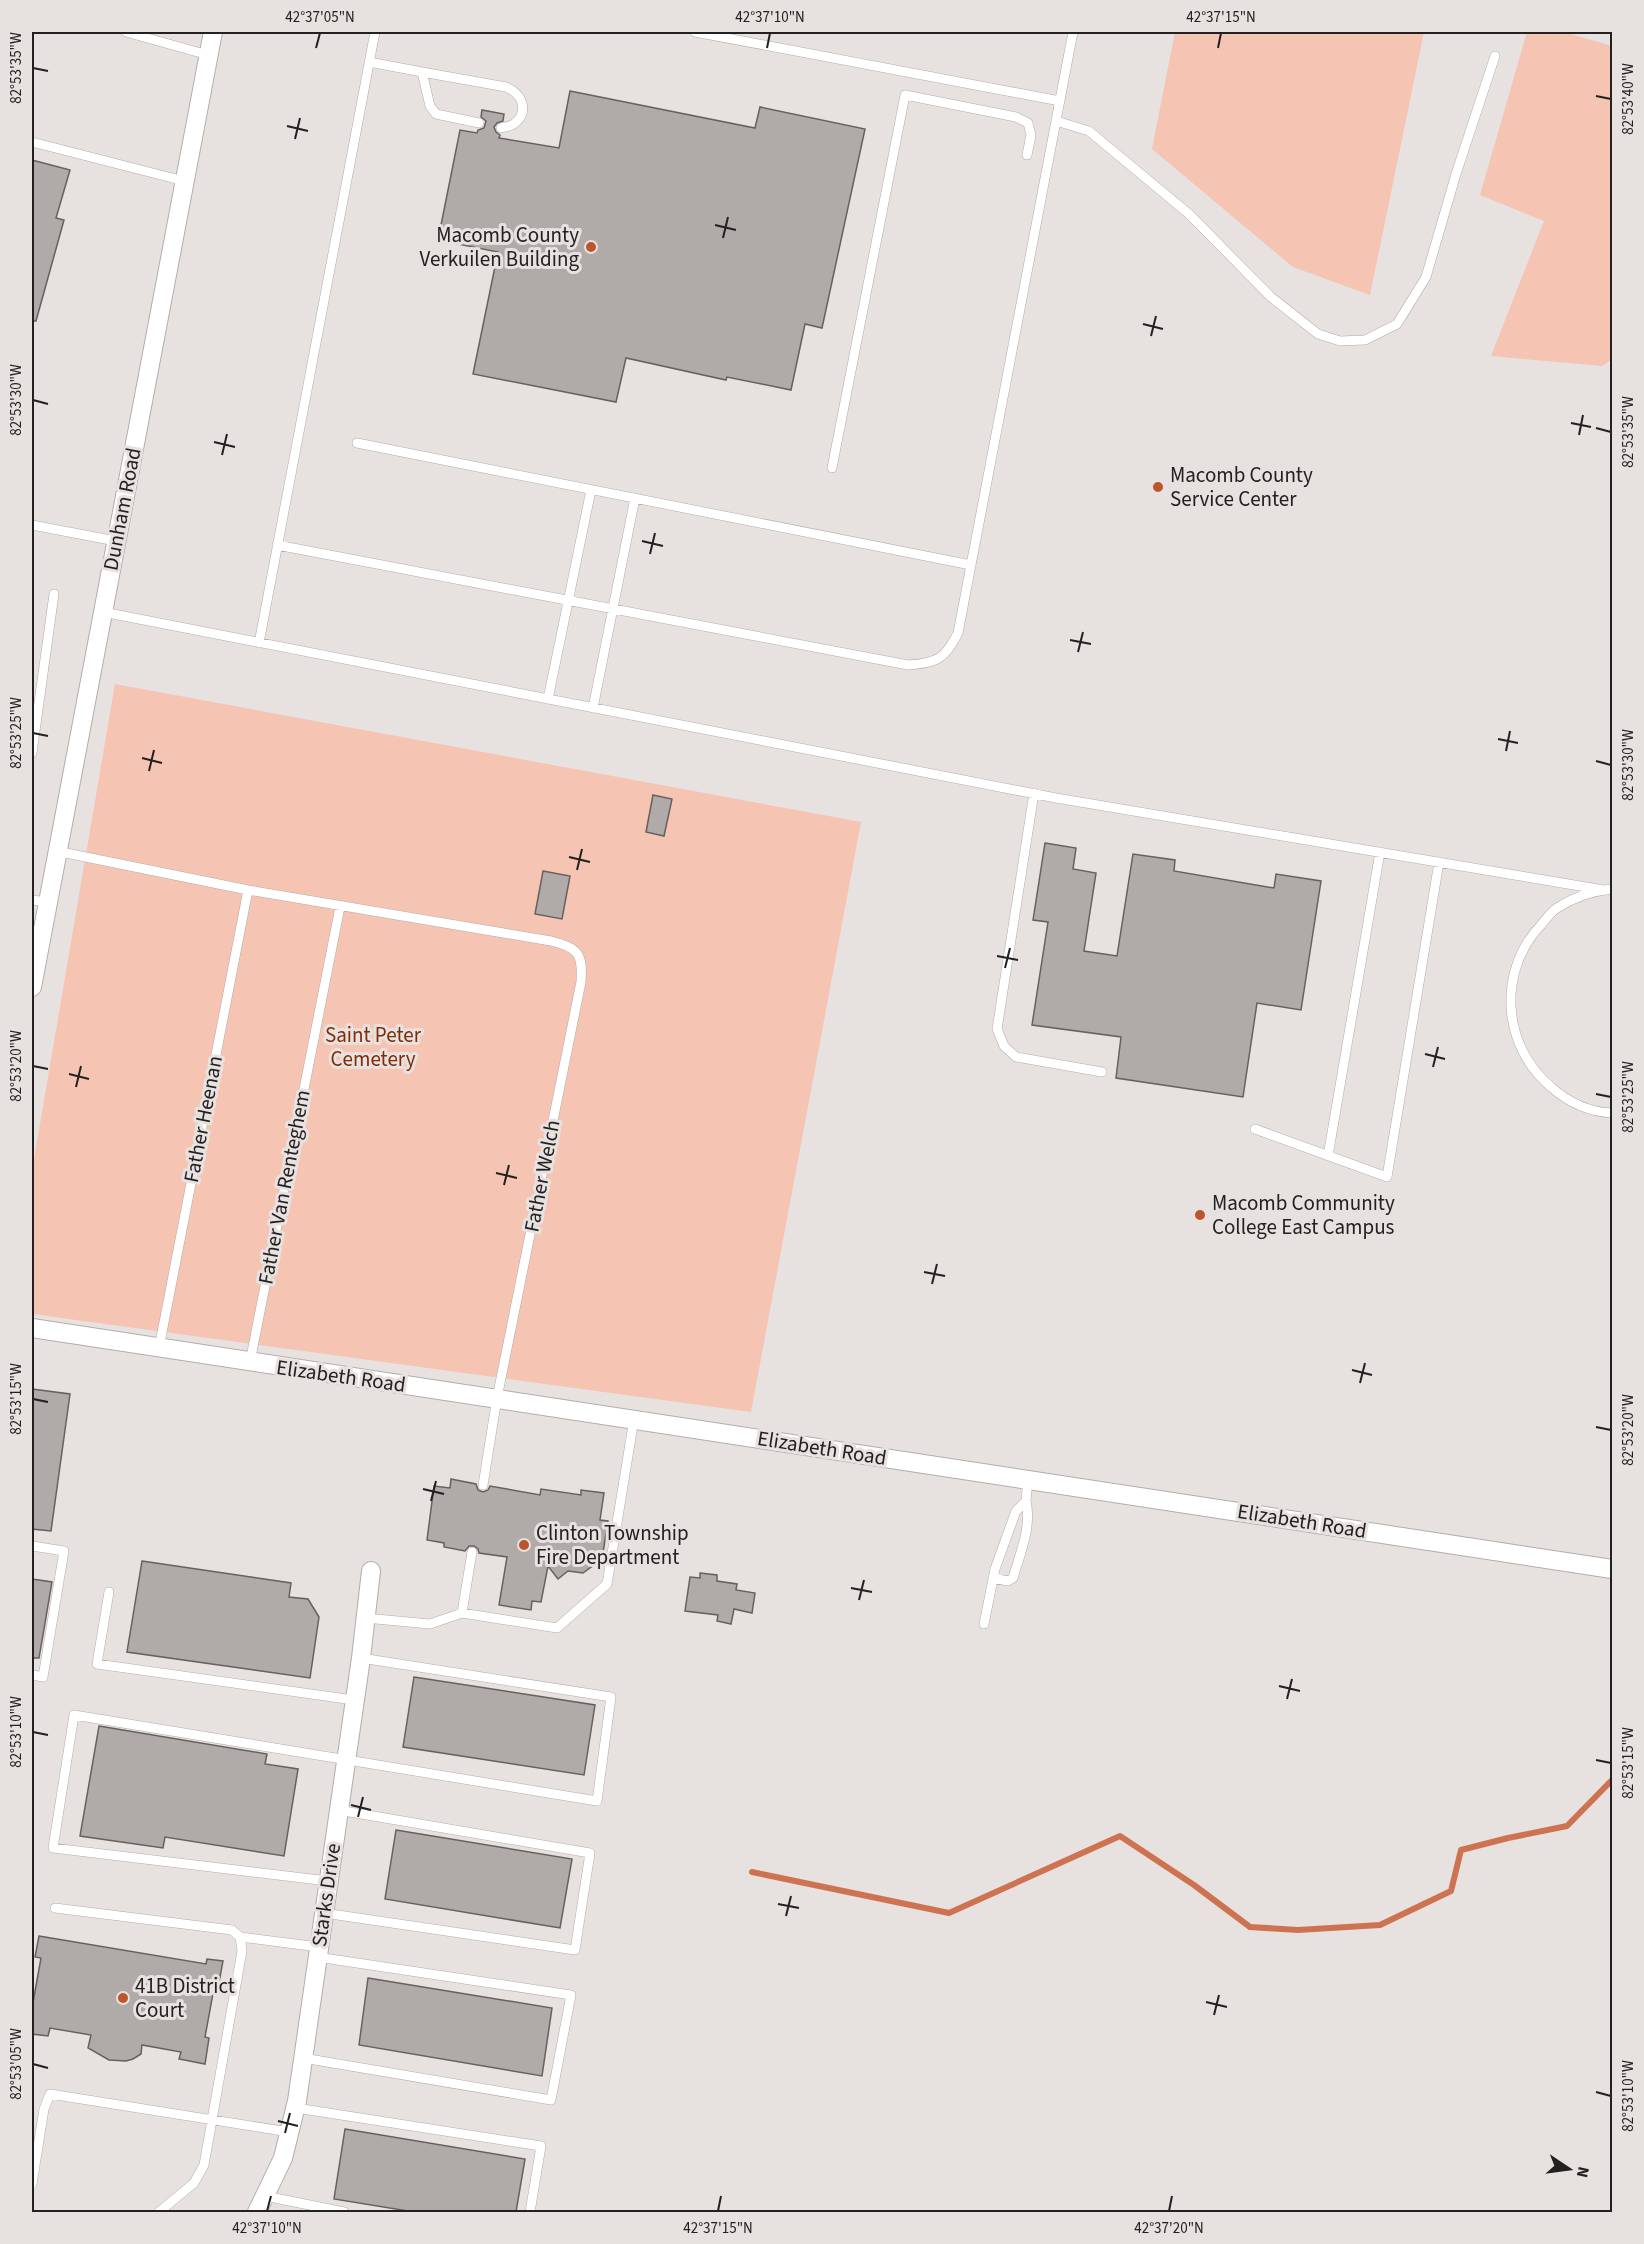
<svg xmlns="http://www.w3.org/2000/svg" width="1644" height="2244" viewBox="0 0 1644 2244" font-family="'Source Sans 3',sans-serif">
  <rect width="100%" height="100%" fill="#e7e1df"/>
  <path fill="#f5c4b3" d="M1175 32H1424L1370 295 1293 267 1152 149Z
    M1527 32H1564L1612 46V359L1602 366 1491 356 1544 221 1480 195Z
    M115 684 861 822 751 1412 32 1314V1171Z"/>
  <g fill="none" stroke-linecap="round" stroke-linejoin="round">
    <path stroke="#ce7351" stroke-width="6" d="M752 1872 949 1913 1120 1836 1194 1885 1250 1927 1298 1930 1380 1925 1451 1891 1461 1850 1508 1838 1567 1826 1612 1780"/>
  </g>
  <path fill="#b0aba9" stroke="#66615f" stroke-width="1.5" d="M570 91 755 128 760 107 865 129 822 328 805 324 791 390 727 377 726 380 626 358 616 402 473 374 498 252 438 240 460 130 477 133 478 130 484 128 486 121 481 117 482 110 504 114 503 121 497 123 494 127 496 132 500 135 499 138 559 148Z
    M32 160 70 170 56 218 64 220 36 321H32Z
    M653 795 672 799 664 836 646 832Z
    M1045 843 1076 848 1073 869 1096 873 1084 951 1117 956 1133 854 1175 860 1174 871 1274 888 1276 874 1321 881 1301 1010 1257 1003 1243 1097 1116 1078 1121 1037 1032 1025 1048 922 1033 920Z
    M543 871 570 876 562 919 535 914Z
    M32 1389 70 1394 51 1531 32 1529Z
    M451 1479 476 1484 478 1490 483 1492 488 1490 490 1486 540 1495 541 1489 581 1495V1490L604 1493 600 1520 608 1521 602 1559 583 1573 568 1571 558 1579 548 1566 541 1602 532 1601 531 1610 499 1605 507 1557 479 1553 478 1549 474 1546H469L465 1551 444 1547V1543L427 1540 434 1486 450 1488Z
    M142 1561 291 1583 289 1597 308 1599 319 1617 310 1678 127 1652Z
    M700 1573 717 1575V1581L737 1584 736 1590 755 1593 752 1613 734 1609 731 1624 717 1621 718 1615 685 1611 690 1577 700 1578Z
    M32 1579 52 1582 39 1658H32Z
    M414 1677 595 1705 584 1775 403 1747Z
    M99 1726 267 1754 265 1764 298 1769 284 1856 165 1837 163 1848 80 1836Z
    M396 1830 572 1859 560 1928 385 1899Z
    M39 1936 206 1964 207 1959 223 1961 218 1988H214L205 2037 209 2038 205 2064 179 2059 181 2052 142 2045 141 2054 133 2059 126 2061 109 2060 88 2048 91 2035 50 2028 48 2036 32 2034V2008L41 1958 35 1957Z
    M368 1978 552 2008 542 2076 359 2045Z
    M345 2129 525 2159 516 2212H414L334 2199Z"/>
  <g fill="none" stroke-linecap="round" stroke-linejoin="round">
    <g stroke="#b3adab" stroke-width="10">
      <path id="lane" d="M126 32 208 55
        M695 32 1060 101
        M369 62 422 72
        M1056 121 1089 131 1189 214 1271 297 1318 334 1340 341 1365 340 1397 324 1426 277 1456 174 1495 56
        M479 123 436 114 430 106 422 72 506 87C521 93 530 110 515 123 512 126 505 127 501 128
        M32 142 184 181
        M357 443 971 565
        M832 468 905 95 1016 117 1028 123 1031 135 1027 155
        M32 525 116 541
        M277 545 908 665C937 663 945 659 958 633L1073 32
        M103 612 1056 798 1604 890
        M259 643 375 32
        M548 699 591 490
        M593 708 635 498
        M32 753 54 594
        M1034 793 997 1029 1004 1046 1016 1057 1102 1072
        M56 851 248 890 551 941C578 948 583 953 581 982L497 1398 483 1485
        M1612 889C1593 891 1574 897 1557 908 1551 912 1546 919 1541 925 1497 971 1502 1046 1551 1087 1568 1102 1589 1112 1612 1113
        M32 900 47 902
        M1255 1129 1387 1177 1439 862
        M1328 1156 1380 852
        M159 1348 248 890
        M250 1362 340 907
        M32 1546 64 1551 43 1677 32 1675
        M993 1578 1008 1581 1013 1578C1020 1554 1032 1526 1026 1501
        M109 1592 97 1664 354 1700
        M462 1613 472 1552
        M365 1618 430 1624 462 1613 557 1628 607 1584 634 1419
        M984 1624 995 1569 1016 1511 1026 1501 1028 1479
        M328 1881 53 1848 74 1715 597 1801 611 1697 361 1658
        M55 1908 232 1930 240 1937 242 1951 204 2165 194 2183 159 2212
        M324 1913 575 1950 590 1853 338 1810
        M240 1937 319 1947
        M303 2058 551 2100 571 1995 317 1957
        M296 2108 541 2146 530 2212
        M32 2184 44 2109 50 2094 289 2132
        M265 2196 344 2212"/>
    </g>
    <g stroke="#b3adab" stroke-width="20">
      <path id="street" d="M32 987 213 32
        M32 1328 1612 1569
        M257 2212 283 2158 297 2101 361 1658 371 1571"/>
    </g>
    <use href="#lane" stroke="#fff" stroke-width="9"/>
    <use href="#street" stroke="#fff" stroke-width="18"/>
  </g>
  <path fill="none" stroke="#222020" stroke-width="2" d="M316 48 320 33M767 48 770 33M1218 48 1221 33M33 68 48 71M1596 96 1611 99M287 126 308 131M295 139 300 118M715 225 736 230M723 238 728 217M1143 324 1163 329M1151 336 1156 316M33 400 48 404M1571 423 1591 427M1596 428 1611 432M1579 435 1583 415M214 442 235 447M222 455 227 434M642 541 663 546M650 554 655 533M1070 640 1091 644M1078 652 1083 632M33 733 48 736M1498 739 1518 743M1506 751 1510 731M142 758 162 763M1596 761 1611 765M149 771 154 750M569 857 590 862M577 870 582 849M997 956 1018 960M1005 968 1010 948M1425 1054 1445 1059M33 1066 48 1069M1433 1067 1438 1047M69 1074 89 1079M76 1087 81 1066M1596 1094 1611 1097M496 1173 517 1178M504 1185 509 1165M924 1272 945 1276M932 1284 937 1264M1352 1370 1372 1375M1360 1383 1365 1363M33 1399 48 1402M1596 1427 1611 1430M423 1489 444 1494M431 1501 436 1481M851 1588 872 1592M859 1600 864 1580M1279 1686 1300 1691M1287 1699 1292 1679M33 1732 48 1735M1596 1760 1611 1763M351 1805 371 1810M358 1817 363 1797M778 1904 799 1908M786 1916 791 1896M1206 2002 1227 2007M1214 2015 1219 1995M33 2064 48 2068M1596 2092 1611 2096M278 2121 298 2126M285 2133 290 2113M267 2211 271 2196M718 2211 721 2196M1169 2211 1172 2196"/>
  <g fill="#bc552c" stroke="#e7e1df" stroke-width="2">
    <circle cx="591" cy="247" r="6"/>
    <circle cx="1158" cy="487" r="6"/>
    <circle cx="1200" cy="1215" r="6"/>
    <circle cx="524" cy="1545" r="6"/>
    <circle cx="123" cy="1998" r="6"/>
  </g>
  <g text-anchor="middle" stroke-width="6" stroke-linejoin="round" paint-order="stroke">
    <g font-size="21" fill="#222020" stroke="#e7e1df" text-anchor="start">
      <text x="579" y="242" text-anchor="end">Macomb County<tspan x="579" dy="24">Verkuilen Building</tspan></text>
      <text x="1170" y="482">Macomb County<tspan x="1170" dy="24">Service Center</tspan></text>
      <text x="1212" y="1210">Macomb Community<tspan x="1212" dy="24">College East Campus</tspan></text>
      <text x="536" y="1540">Clinton Township<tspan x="536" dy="24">Fire Department</tspan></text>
      <text x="135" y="1993">41B District<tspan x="135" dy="24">Court</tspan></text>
    </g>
    <g font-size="21" fill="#222020" stroke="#e7e1df">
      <text transform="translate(122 509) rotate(-79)" y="7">Dunham Road</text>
      <text transform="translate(203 1119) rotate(-79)" y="7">Father Heenan</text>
      <text transform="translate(542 1176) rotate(-79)" y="7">Father Welch</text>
      <text transform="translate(284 1187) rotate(-79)" y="7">Father Van Renteghem</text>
      <text transform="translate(341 1376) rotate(8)" y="7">Elizabeth Road</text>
      <text transform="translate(822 1448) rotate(9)" y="7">Elizabeth Road</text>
      <text transform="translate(1302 1521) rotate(9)" y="7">Elizabeth Road</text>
      <text transform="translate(326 1895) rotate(-82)" y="7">Starks Drive</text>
    </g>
    <g font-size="21" fill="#802c05" stroke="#e7e1df">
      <text x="373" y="1042">Saint Peter<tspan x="373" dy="24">Cemetery</tspan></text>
    </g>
  </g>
  <rect width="1644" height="2244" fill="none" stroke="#e7e1df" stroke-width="66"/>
  <g transform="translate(1569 2169) rotate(103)" stroke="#e7e1df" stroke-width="4.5" paint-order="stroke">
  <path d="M0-4.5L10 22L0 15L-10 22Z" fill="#222020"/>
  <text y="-9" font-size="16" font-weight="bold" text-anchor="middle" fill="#222020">N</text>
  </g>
  <rect x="33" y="33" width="1578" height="2178" fill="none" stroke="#222020" stroke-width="2"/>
  <g font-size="15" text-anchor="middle" fill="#222020">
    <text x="320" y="22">42°37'05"N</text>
    <text x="770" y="22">42°37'10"N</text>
    <text x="1221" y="22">42°37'15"N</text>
    <text transform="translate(16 68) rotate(-90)" y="5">82°53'35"W</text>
    <text transform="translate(1628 99) rotate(-90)" y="5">82°53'40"W</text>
    <text transform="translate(16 400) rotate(-90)" y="5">82°53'30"W</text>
    <text transform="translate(1628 432) rotate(-90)" y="5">82°53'35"W</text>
    <text transform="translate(16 733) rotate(-90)" y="5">82°53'25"W</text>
    <text transform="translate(1628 765) rotate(-90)" y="5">82°53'30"W</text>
    <text transform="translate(16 1066) rotate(-90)" y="5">82°53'20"W</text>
    <text transform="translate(1628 1097) rotate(-90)" y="5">82°53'25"W</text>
    <text transform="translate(16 1399) rotate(-90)" y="5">82°53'15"W</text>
    <text transform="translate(1628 1430) rotate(-90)" y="5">82°53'20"W</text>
    <text transform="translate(16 1732) rotate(-90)" y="5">82°53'10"W</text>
    <text transform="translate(1628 1763) rotate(-90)" y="5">82°53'15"W</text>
    <text transform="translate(16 2064) rotate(-90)" y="5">82°53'05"W</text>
    <text transform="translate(1628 2096) rotate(-90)" y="5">82°53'10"W</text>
    <text x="267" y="2233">42°37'10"N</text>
    <text x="718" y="2233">42°37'15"N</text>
    <text x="1169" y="2233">42°37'20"N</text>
  </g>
</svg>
